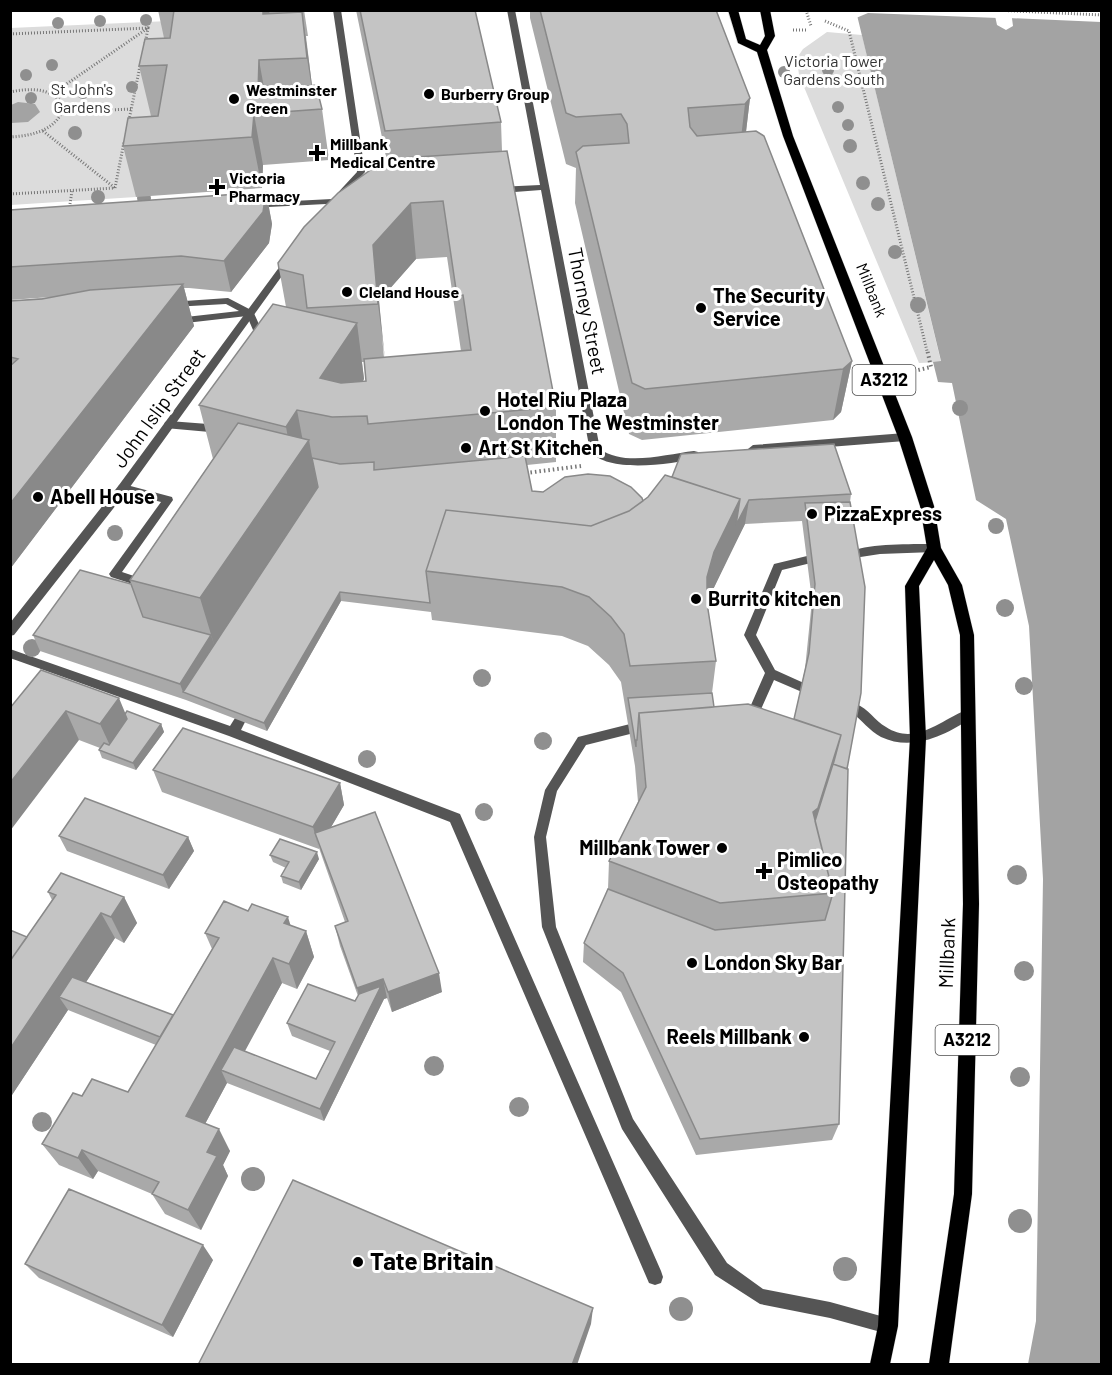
<svg xmlns="http://www.w3.org/2000/svg" width="1112" height="1375" viewBox="0 0 1112 1375" font-family="Barlow,sans-serif">
  <rect width="100%" height="100%" fill="#fff"/>
  <path fill="#dcdcdc" d="M169 21 136 197 11 205 10 28Z
    M827 32 862 35 941 362 919 363 799 75 797 58 803 49Z"/>
  <path fill="#a3a3a3" d="M856 11H994L997 25 1006 30 1013 26 1011 11H1101V1364H1028L1036 1321 1043 879 1029 626 1006 519 976 500 952 383 938 382 933 362 941 361Z
    M18 102 35 104 40 112 28 122 11 123V105Z"/>
  <path fill="#fff" d="M997 10 998 18 868 13 856 18V11Z
    M1008 10 1101 11V22L1009 18Z"/>
  <g fill="none" stroke-linecap="round" stroke-linejoin="round">
    <g stroke="#dbdbdb" stroke-width="1">
      <path id="primary" d="M728 10H738L746 39 760 45 765 36 760 10H770L775 36 767 50 793 136 912 437 934 506 941 548 962 585 974 635 979 904 972 1194 949 1364H929L954 1194 963 904 960 635 948 585 934 560 919 586 926 738 898 1326 890 1364H870L878 1326 910 738 905 586 927 548 920 506 898 437 783 136 757 52 738 43Z"/>
    </g>
    <path stroke="#777" stroke-width="3" stroke-dasharray="1 2" stroke-linecap="butt" d="M806 10 811 26
      M993 10 1102 15
      M825 21 849 31 927 351
      M793 30H807
      M10 34 148 28 145 44
      M10 92C30 88 52 87 64 106 58 130 32 136 10 137
      M52 94 148 28 150 17
      M64 112 131 109
      M129 120 140 66
      M43 131 115 188
      M115 188 124 142
      M10 194 115 188
      M70 204 72 191"/>
    <path stroke="#777" stroke-width="4" stroke-dasharray="1.5 3" stroke-linecap="butt" d="M914 371 931 367 927 349
      M526 473 581 466"/>
    <path fill="#555" fill-rule="evenodd" d="M228 298 253 311 267 342 265 344H259L247 316 177 324 172 321 177 318 239 311 226 304 173 307 168 304 170 302Z
      M169 421 221 425 226 429 221 433 165 428 164 425 165 422Z
      M123 484 172 497 173 500 122 572 149 581 151 584 145 588 111 577 109 574 161 502 119 491 118 488 119 485Z
      M934 544 940 548 934 552 880 554 854 558 848 554C858 543 917 544 934 544Z
      M807 556 813 560 811 563 782 570 756 635 775 670 806 684 808 687 806 690 802 692 774 680 754 725H746L744 721 765 673 744 635 774 564Z
      M10 649 230 726 235 718H243L245 722 241 730 460 814 661 1271 663 1277 661 1283 655 1285 649 1283 450 822 229 736 10 658Z
      M856 704C868 708 875 721 886 727 916 747 943 718 969 709L973 711 975 714 973 717C946 735 913 752 881 737 870 731 861 720 852 712L850 709 852 706Z
      M630 724 634 725 636 729 634 733 586 745 557 791 546 837 556 927 633 1119 727 1263 763 1289 830 1302 888 1318 894 1320 896 1326 894 1332 888 1334 830 1318 760 1304 715 1275 622 1129 542 927 534 837 545 790 578 737Z"/>
    <path fill="#555" fill-rule="evenodd" d="M333 10H341L365 172 342 198 345 199V203L249 208 247 206 252 203 332 199 357 172Z
      M507 10H515L600 449C625 467 666 454 694 451L698 452 699 455 698 458C672 464 608 474 590 451L541 190 500 193 496 190 500 187 540 185Z
      M289 257 292 258V262L127 491 14 635 10 636V623L119 485 286 258Z
      M905 433 910 437 905 441 753 453 748 449 753 445Z"/>
    <use href="#primary" fill="#000" fill-rule="evenodd"/>
  </g>
  <g fill="#8f8f8f">
    <circle cx="146" cy="20" r="6"/>
    <circle cx="100" cy="21" r="6"/>
    <circle cx="58" cy="23" r="6"/>
    <circle cx="52" cy="65" r="6"/>
    <circle cx="828" cy="70" r="6"/>
    <circle cx="784" cy="72" r="6"/>
    <circle cx="26" cy="75" r="6"/>
    <circle cx="132" cy="87" r="6"/>
    <circle cx="83" cy="93" r="6"/>
    <circle cx="31" cy="98" r="6"/>
    <circle cx="838" cy="107" r="6"/>
    <circle cx="848" cy="125" r="6"/>
    <circle cx="75" cy="133" r="7"/>
    <circle cx="850" cy="146" r="7"/>
    <circle cx="863" cy="183" r="7"/>
    <circle cx="98" cy="197" r="7"/>
    <circle cx="144" cy="198" r="7"/>
    <circle cx="878" cy="204" r="7"/>
    <circle cx="895" cy="252" r="7"/>
    <circle cx="918" cy="305" r="8"/>
    <circle cx="960" cy="408" r="8"/>
    <circle cx="996" cy="526" r="8"/>
    <circle cx="115" cy="533" r="8"/>
    <circle cx="1005" cy="608" r="9"/>
    <circle cx="32" cy="648" r="9"/>
    <circle cx="482" cy="678" r="9"/>
    <circle cx="1024" cy="686" r="9"/>
    <circle cx="543" cy="741" r="9"/>
    <circle cx="367" cy="759" r="9"/>
    <circle cx="484" cy="812" r="9"/>
    <circle cx="1017" cy="875" r="10"/>
    <circle cx="1024" cy="971" r="10"/>
    <circle cx="434" cy="1066" r="10"/>
    <circle cx="1020" cy="1077" r="10"/>
    <circle cx="519" cy="1107" r="10"/>
    <circle cx="42" cy="1122" r="10"/>
    <circle cx="253" cy="1179" r="12"/>
    <circle cx="1020" cy="1221" r="12"/>
    <circle cx="845" cy="1269" r="12"/>
    <circle cx="681" cy="1309" r="12"/>
  </g>
  <path fill="#a9a9a9" fill-rule="evenodd" d="M158 10H304L308 36H306L312 86 322 109 329 160 263 165 262 188 136 197 123 146 151 116 139 66 164 38Z
    M356 10H475L501 122 502 151 556 407V462L527 465 532 491 643 501 672 477 851 494 850 502 847 769 839 1124 832 1140 696 1155 621 992 583 962 584 943 608 889 609 861 638 802 635 766 621 682 609 665 588 646 562 636 432 620 431 612 341 601 267 731 186 700 40 651 33 635 131 584 130 580 213 459 199 405 286 307 278 263 387 162ZM447 257 461 351 384 358 379 301 416 259ZM362 362H364L366 381H363L364 379ZM802 521 812 600 805 669 794 719 714 707 712 693 716 661 707 602 732 549 745 524Z
    M530 10H716L750 98 746 132 852 361 841 412 833 420 642 440 629 434 575 203 576 168 566 164 530 18Z
    M266 192 272 224 269 243 231 292 189 288H184L194 326 10 569V301L51 297 10 300V210Z
    M10 708 125 714 161 724 164 732 136 770 102 758 99 750 100 748 79 740Z
    M153 770 340 783 344 805 331 827 442 992 392 1012 387 998 384 999 324 1121 227 1083 205 1124 230 1151 223 1165 228 1176 201 1230 165 1214 152 1194 98 1171 93 1179 59 1165 42 1144 82 1096 128 1092 156 1045 68 1010 10 1098 27 937 52 900 48 892 124 897 137 923 124 943 115 938 86 982 173 1015 212 949 205 933 291 926 306 931 314 957 297 989 282 983 244 1051 316 1079 330 1051 292 1036 287 1023 355 1001 358 996 340 946 335 926 345 922 319 848V849L162 792Z
    M59 836 188 837 194 851 169 889 67 851Z
    M270 855 319 859 301 890 283 883 281 876 286 868 273 862Z
    M213 1260 173 1337 39 1278 25 1264Z"/>
  <path fill="#898989" d="M263 10H269L273 37 263 14Z
    M302 12 309 62 315 109 307 58Z
    M259 60 268 110 258 92Z
    M750 98 744 148 739 155 745 104Z
    M254 114 263 165 262 188 252 137Z
    M266 192 272 224 269 243 231 292 224 261Z
    M411 203 416 259 379 301 385 360 378 304 373 245Z
    M183 284 194 326 10 569V504Z
    M357 323 364 379 340 417 320 378Z
    M852 361 841 412 833 420 843 369Z
    M297 410 304 447 309 440 319 496 216 651 200 598 293 464 286 427Z
    M740 499 749 500 745 524 707 602V577L714 552Z
    M340 592 341 601 267 731 264 723Z
    M211 635 216 651 183 692 180 684Z
    M119 698 131 727 113 752 100 724Z
    M66 711 79 740 10 831V783Z
    M161 724 164 732 136 770 133 763Z
    M841 735 827 787 807 849 813 812Z
    M340 783 344 805 320 846 315 833 319 849 313 827Z
    M188 837 194 851 169 889 163 875Z
    M317 852 319 859 301 890 299 882Z
    M124 897 137 923 124 943 111 917Z
    M101 913 115 938 73 1002 59 997 68 1010 10 1098V1049Z
    M288 917 296 943 284 923Z
    M306 931 314 957 297 989 289 964Z
    M273 958 282 983 232 1075 221 1070 227 1083 198 1137 186 1116Z
    M439 973 442 992 392 1012 388 992Z
    M383 979 387 998 384 999 324 1121 320 1109 362 1007 357 988Z
    M219 1129 230 1151 223 1165 228 1176 201 1230 188 1210 207 1152Z
    M82 1150 98 1171 93 1179 78 1158Z
    M203 1245 213 1260 173 1337 162 1325Z
    M593 1308 591 1324 577 1365H572Z"/>
  <path fill="#c4c4c4" stroke="#898989" stroke-width="1.5" d="M174 10H263V14L302 12 307 58 259 60 258 92 316 85 322 109 254 114 252 137 123 146 128 118 158 116 167 65 139 66 145 39 170 38Z
    M360 10H475L501 122 385 131Z
    M540 10H716L750 98 745 104 688 108 690 127 697 136 756 131 764 136 852 361 843 369 645 389 632 383 576 152 583 146 629 143 627 124 621 114 576 117 566 113Z
    M507 151 556 407 368 424 367 416 332 417 297 410 286 427 199 405 273 304 357 323 320 378 341 383 366 381 364 359 471 350 463 295 457 296 443 201 411 203 373 245 378 304 307 308 303 275 279 269 278 263 304 227 338 193 379 164 402 158Z
    M266 192 263 212 224 261 181 256 10 267V210Z
    M183 284 10 504V366L18 359 10 357V301L42 299 90 290Z
    M238 423 309 440 200 598 130 580Z
    M834 444 851 494 749 500 736 525 740 499 672 477 681 454Z
    M525 456 532 491 543 492 565 477 588 474 610 476 631 487 642 498 643 501 629 511 591 526 446 510 426 571 430 603 340 592 264 723 183 692 318 487 312 458 340 464 374 462V470Z
    M665 475 740 499 714 552 707 577V603L716 661 630 666 624 634 611 617 589 597 562 587 426 571 446 510 591 526 629 511 648 497Z
    M850 502 865 587 861 693 847 769 833 764V765L841 735 794 719 809 653 815 584 805 503Z
    M80 570 131 584 143 617 211 635 180 684 33 635Z
    M41 670 119 698 100 724 66 711 10 783V708Z
    M712 693 714 707 639 713 637 740H636V747L628 698Z
    M748 704 841 735 818 808 813 812 833 893 720 903 609 861 646 787 639 713Z
    M127 711 161 724 133 763 99 750 104 743 109 745 127 719 125 714Z
    M183 728 340 783 313 827 153 770Z
    M833 764 848 769 839 1124 700 1139 623 973 584 943 608 889 715 930 825 920 833 893 815 821Z
    M85 798 188 837 163 875 59 836Z
    M375 812 439 973 388 992 383 979 357 988 335 926 348 921 315 833Z
    M280 839 317 852 299 882 281 876 289 862 270 855Z
    M61 873 124 897 111 917 101 913 10 1049V961L56 895 48 892Z
    M224 901 248 911 252 904 288 917 284 923 306 931 289 964 273 958 186 1116 219 1129 207 1152 217 1156 188 1210 152 1194 159 1182 82 1150 78 1158 42 1144 73 1093 82 1096 92 1079 128 1092 219 938 205 933Z
    M10 930 27 937 10 961Z
    M72 977 173 1015 160 1037 59 997Z
    M308 984 355 1001 359 994 381 986 320 1109 221 1070 234 1047 316 1079 335 1042 287 1023Z
    M293 1180 593 1308 572 1365H198Z
    M69 1189 203 1245 162 1325 25 1264Z"/>
  <g fill="#000" stroke="#fff" stroke-width="2">
    <circle cx="429" cy="94" r="6"/>
    <circle cx="234" cy="99" r="6"/>
    <path d="M314 144h6v6h6v6h-6v6h-6v-6h-6v-6h6z"/>
    <path d="M214 178h6v6h6v6h-6v6h-6v-6h-6v-6h6z"/>
    <circle cx="347" cy="292" r="6"/>
    <circle cx="701" cy="308" r="6"/>
    <circle cx="485" cy="411" r="6"/>
    <circle cx="466" cy="448" r="6"/>
    <circle cx="38" cy="497" r="6"/>
    <circle cx="812" cy="514" r="6"/>
    <circle cx="696" cy="599" r="6"/>
    <circle cx="722" cy="848" r="6"/>
    <path d="M761 862h6v6h6v6h-6v6h-6v-6h-6v-6h6z"/>
    <circle cx="692" cy="963" r="6"/>
    <circle cx="804" cy="1037" r="6"/>
    <circle cx="358" cy="1262" r="6"/>
  </g>
  <g text-anchor="middle" stroke-width="6" stroke-linejoin="round" paint-order="stroke">
    <g font-size="16" fill="#333" stroke="#fff">
      <text x="834" y="67">Victoria Tower<tspan x="834" dy="18">Gardens South</tspan></text>
      <text x="82" y="95">St John's<tspan x="82" dy="18">Gardens</tspan></text>
    </g>
    <g font-size="16" font-weight="bold" fill="#000" stroke="#fff" text-anchor="start">
      <text x="246" y="96">Westminster<tspan x="246" dy="18">Green</tspan></text>
      <text x="441" y="100">Burberry Group</text>
      <text x="330" y="150">Millbank<tspan x="330" dy="18">Medical Centre</tspan></text>
      <text x="229" y="184">Victoria<tspan x="229" dy="18">Pharmacy</tspan></text>
      <text x="359" y="298">Cleland House</text>
    </g>
    <g font-size="16" fill="#000" stroke="#fff">
      <text transform="translate(872 290) rotate(68)" y="6">Millbank</text>
    </g>
    <g fill="#fff" stroke="#4c4c4c" stroke-width="1.5">
      <rect x="852.5" y="365" width="63" height="30" rx="4.5"/>
      <rect x="935.5" y="1025" width="63" height="30" rx="4.5"/>
    </g>
    <g font-size="18" font-weight="bold" fill="#000">
      <text x="884" y="386">A3212</text>
      <text x="967" y="1046">A3212</text>
    </g>
    <g font-size="20" font-weight="bold" fill="#000" stroke="#fff" text-anchor="start">
      <text x="713" y="303">The Security<tspan x="713" dy="23">Service</tspan></text>
      <text x="497" y="407">Hotel Riu Plaza<tspan x="497" dy="23">London The Westminster</tspan></text>
      <text x="478" y="455">Art St Kitchen</text>
      <text x="50" y="504">Abell House</text>
      <text x="824" y="521">PizzaExpress</text>
      <text x="708" y="606">Burrito kitchen</text>
      <text x="710" y="855" text-anchor="end">Millbank Tower</text>
      <text x="777" y="867">Pimlico<tspan x="777" dy="23">Osteopathy</tspan></text>
      <text x="704" y="970">London Sky Bar</text>
      <text x="792" y="1044" text-anchor="end">Reels Millbank</text>
    </g>
    <g font-size="20" fill="#000" stroke="#fff">
      <text transform="translate(587 311) rotate(79)" y="7">Thorney Street</text>
      <text transform="translate(159 408) rotate(-54)" y="7">John Islip Street</text>
      <text transform="translate(947 953) rotate(-88)" y="7">Millbank</text>
    </g>
    <g font-size="24" font-weight="bold" fill="#000" stroke="#fff" text-anchor="start">
      <text x="370" y="1270">Tate Britain</text>
    </g>
  </g>
  <rect width="1112" height="1375" fill="none" stroke="#000000" stroke-width="24"/>
</svg>
